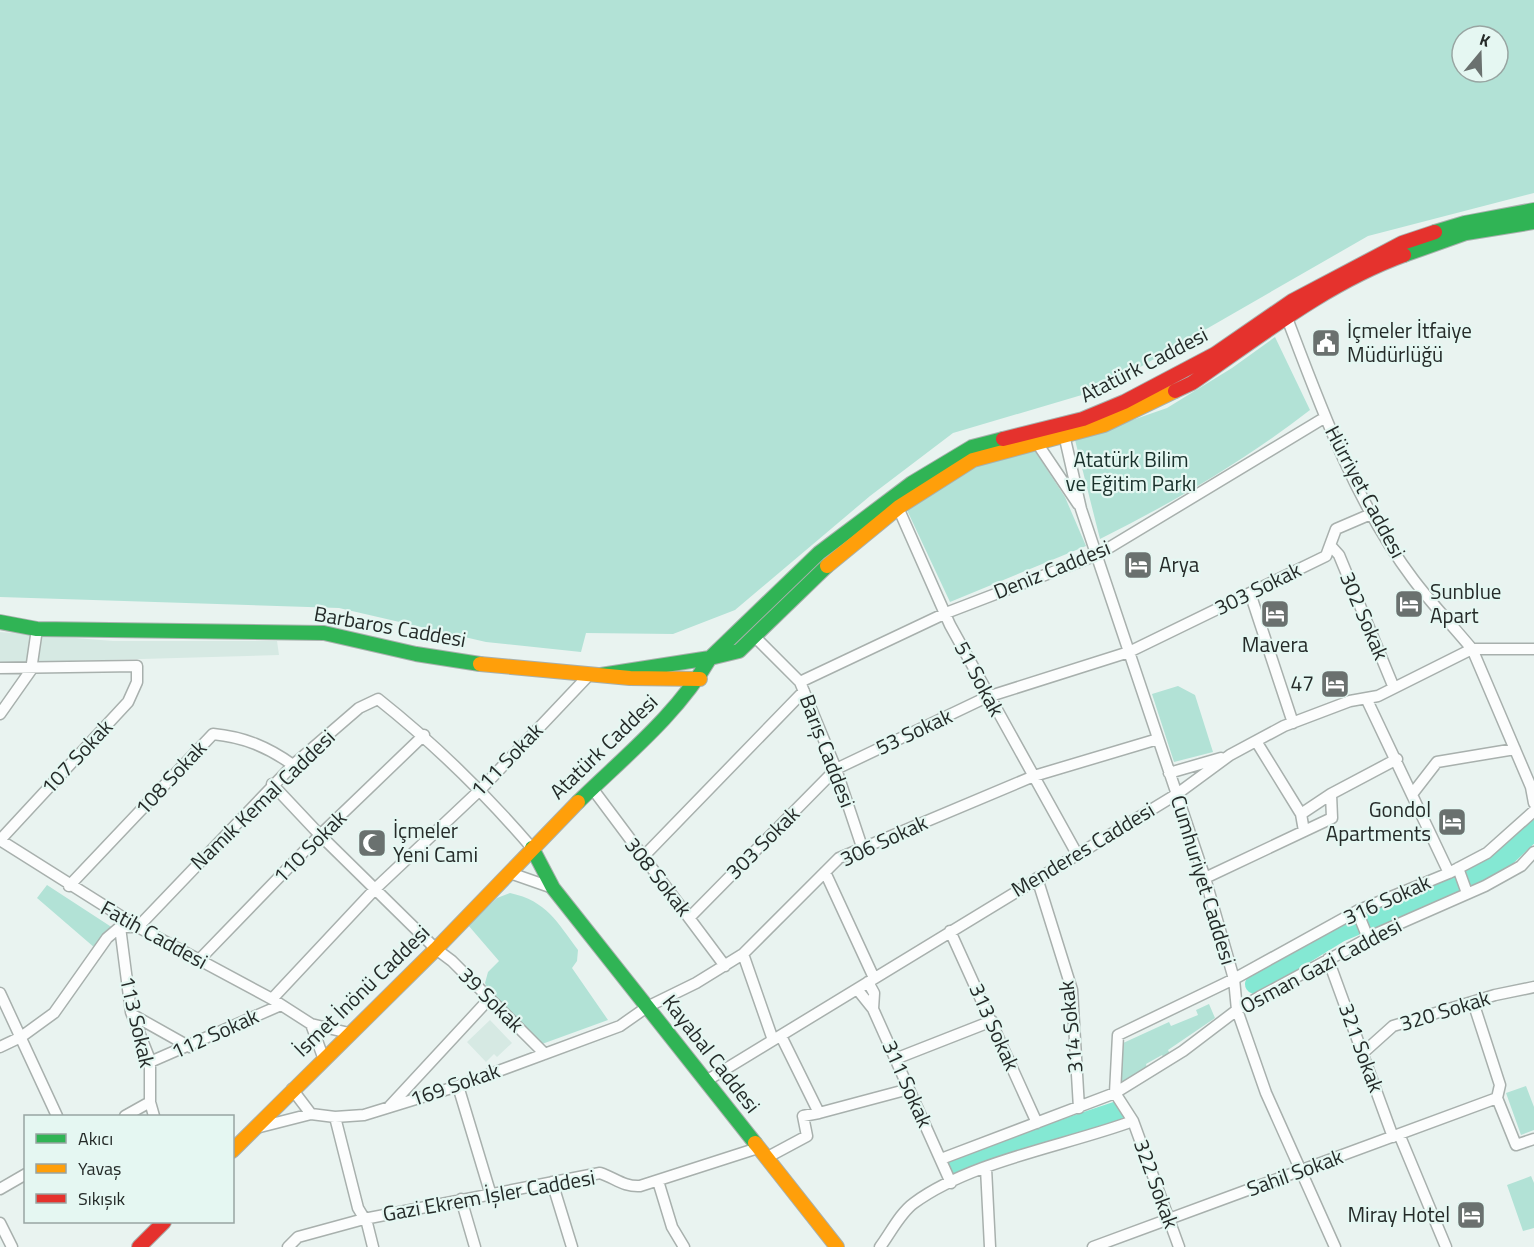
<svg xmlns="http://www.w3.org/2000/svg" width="1534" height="1247" viewBox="0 0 1534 1247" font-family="'Titillium Web',sans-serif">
  <rect width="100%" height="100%" fill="#e9f3f0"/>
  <path fill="#d6e9e3" d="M0 632 113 641H277L279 655 0 663Z
    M490 1020 512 1043 497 1057 494 1054 486 1062 467 1042Z"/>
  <path fill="#b2e2d6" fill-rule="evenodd" d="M0 0H1534V193L1368 236 1102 389 953 433 870 496 735 610 673 634 586 633 581 652 486 642 339 608 0 597ZM1462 36H1498V72H1462Z
    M1275 337 1310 410C1244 461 1174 502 1100 539L1075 440 1167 408 1232 368Z
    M1035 451 1065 497 1086 546 950 602 906 508 971 467Z
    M1178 686 1195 695 1213 752 1174 762 1152 694Z
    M47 885 113 928 103 935 95 948 37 898Z
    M510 893C547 901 557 922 578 950L577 961 572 968 608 1020 542 1044 488 990 485 983 488 972 499 961 468 925 497 898Z
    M1209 1004 1215 1018 1168 1050 1170 1054 1164 1058 1162 1055 1146 1064 1147 1068 1120 1085 1121 1044 1169 1022 1171 1026 1198 1015 1196 1010Z
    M1526 1086 1534 1107V1130L1521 1135 1506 1093Z
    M1531 1176 1534 1183V1228L1523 1231 1507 1185Z"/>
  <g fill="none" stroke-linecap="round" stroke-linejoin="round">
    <path stroke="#84e8d3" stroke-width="20" d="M1255 984 1340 932 1496 866 1534 830
      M954 1166 1118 1111"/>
    <g stroke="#a8b0ad" stroke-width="13">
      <path id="street" d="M1287 318C1321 408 1355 502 1413 579 1431 603 1453 626 1472 649
        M1063 430 1081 509 1205 878 1234 979 1237 1010 1266 1093 1335 1247
        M1038 439 1037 443 1078 504
        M896 503 950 625 1077 854
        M1330 545 1339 555 1394 688
        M1250 593 1293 723
        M754 636 800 682 836 769 862 847
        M1473 651 1531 787 1534 803
        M0 668 137 666V682L128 702 0 840
        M800 682 946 613 1097 555 1324 418
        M1366 698 1449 873
        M0 714 31 670 37 629
        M1256 741 1301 814
        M1169 773 1221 758
        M272 784 320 835 436 949 452 961 545 1054
        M592 788 725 966
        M1413 793 1437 762 1515 749
        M1304 831 1301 814 1331 794 1397 759
        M0 840 138 927 272 999 311 1024 349 1033
        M643 857 804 691
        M1458 868 1467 893
        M825 872 874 978
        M510 873 553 888
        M1037 878 1072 990 1079 1108
        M1205 878 1332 818 1331 794
        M69 886 213 734C244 737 268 747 293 765
        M1357 911 1368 938
        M690 917 836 769 987 697 1129 652 1326 556 1336 529 1371 514
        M120 927 131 1012 150 1060V1102L154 1116
        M950 931 1037 1123
        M743 954 773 1040
        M1328 959 1393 1137
        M199 960 320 835 424 735
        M868 982 874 993 873 1009
        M857 989 873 1009 951 1183
        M0 993 57 1116
        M272 999 376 888 481 789 590 674
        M1473 1002 1500 1085 1497 1098 1516 1145 1534 1139
        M133 1015 190 1047
        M311 1024 323 1057
        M0 1047 21 1037 54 1013 107 938 120 927H138L293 765 359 708 378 699C436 745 484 792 532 848
        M1364 1052 1393 1026 1495 995 1534 987
        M895 1059 992 1021
        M150 1062 281 1005
        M706 1081 1177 794 1230 755 1284 726 1350 701 1378 696 1472 649H1534
        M458 1086 490 1192
        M292 1089 311 1114
        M390 1106 490 998
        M819 1113 909 1089
        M125 1116 150 1102
        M335 1117 358 1208 367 1223 373 1247
        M1133 1121 1179 1247
        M256 1128 311 1114 335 1117 364 1115 458 1086 620 1026 647 1007 696 983 743 954 839 858 1034 776 1158 739
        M1399 1134 1446 1247
        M766 1158 807 1136 803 1116 819 1113 781 1036
        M941 1159 1115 1093 1183 1051 1237 1010 1259 997 1378 933 1485 886 1521 866 1534 852
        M986 1168 990 1247
        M658 1181 672 1227 684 1247
        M552 1182 572 1247
        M0 1189 26 1174
        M461 1199 475 1247
        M0 1223 12 1247
        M288 1247 298 1237 364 1219 600 1173C615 1178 624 1187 640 1186L758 1148
        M880 1247C890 1234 900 1213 914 1203 971 1161 1065 1146 1133 1121L1115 1093 1118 1035 1234 979 1359 910 1449 873 1487 853 1534 811
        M1093 1247 1497 1098"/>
    </g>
    <g stroke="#a8b0ad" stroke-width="16">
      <path id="fast" d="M1435 232 1465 223 1534 210
        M1404 255 1466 233 1534 222
        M0 622 37 629 324 633 416 654 480 664
        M601 675 710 658 819 553 912 483 972 447 1003 439
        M578 802C625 756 677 715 710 658L739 651 827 566
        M532 848 553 888 755 1143"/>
    </g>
    <g stroke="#a8b0ad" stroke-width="16">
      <path id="slow" d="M827 566 899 507 973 460 1104 425 1175 391
        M480 664 630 678 700 679
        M755 1143 837 1247
        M232 1151 436 949 578 802"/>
    </g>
    <g stroke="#a8b0ad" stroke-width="16">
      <path id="jam" d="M1175 391 1192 383C1259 337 1327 283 1404 255
        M1003 439 1083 419 1124 402 1215 354 1292 301 1402 243 1435 232
        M139 1247 164 1222"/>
    </g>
    <use href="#street" stroke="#fcfdfd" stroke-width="10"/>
    <use href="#fast" stroke="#30b455" stroke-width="14"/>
    <use href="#slow" stroke="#ff9f0a" stroke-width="14"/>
    <use href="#jam" stroke="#e5322d" stroke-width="14"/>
  </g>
  <defs>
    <g id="civic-square" transform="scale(1.5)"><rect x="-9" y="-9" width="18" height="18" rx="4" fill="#6a716f" stroke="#e5f7f2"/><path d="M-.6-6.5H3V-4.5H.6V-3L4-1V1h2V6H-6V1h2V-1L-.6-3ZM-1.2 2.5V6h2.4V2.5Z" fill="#fff"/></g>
    <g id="hotel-square" transform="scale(1.5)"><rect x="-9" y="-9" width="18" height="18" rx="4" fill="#6a716f" stroke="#e5f7f2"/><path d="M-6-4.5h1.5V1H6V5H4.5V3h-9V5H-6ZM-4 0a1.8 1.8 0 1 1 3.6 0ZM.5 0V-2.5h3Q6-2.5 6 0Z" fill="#fff"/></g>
    <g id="mosque-square" transform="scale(1.5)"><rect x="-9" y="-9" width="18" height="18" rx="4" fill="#6a716f" stroke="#e5f7f2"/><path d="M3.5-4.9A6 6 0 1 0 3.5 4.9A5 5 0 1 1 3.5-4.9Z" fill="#fff"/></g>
  </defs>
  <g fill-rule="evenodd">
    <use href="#civic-square" x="1326" y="343"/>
    <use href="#hotel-square" x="1138" y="565"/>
    <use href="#hotel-square" x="1409" y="604"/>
    <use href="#hotel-square" x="1275" y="614"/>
    <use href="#hotel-square" x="1335" y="684"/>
    <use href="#hotel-square" x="1452" y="822"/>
    <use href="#mosque-square" x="372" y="843"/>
    <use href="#hotel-square" x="1471" y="1215"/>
  </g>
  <g text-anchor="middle" stroke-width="4.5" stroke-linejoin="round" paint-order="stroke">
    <g font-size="21" fill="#252b29" stroke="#e5f7f2" text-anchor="start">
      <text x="1347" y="338">İçmeler İtfaiye<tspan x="1347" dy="24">Müdürlüğü</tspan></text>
      <text x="1159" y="572">Arya</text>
      <text x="1430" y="599">Sunblue<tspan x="1430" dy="24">Apart</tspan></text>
      <text x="1275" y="652" text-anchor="middle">Mavera</text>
      <text x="1314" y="691" text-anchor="end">47</text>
      <text x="1431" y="817" text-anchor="end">Gondol<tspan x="1431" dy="24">Apartments</tspan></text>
      <text x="393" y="838">İçmeler<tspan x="393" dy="24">Yeni Cami</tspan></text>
      <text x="1450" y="1222" text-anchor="end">Miray Hotel</text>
    </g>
    <g font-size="21" fill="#252b29" stroke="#e5f7f2">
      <text transform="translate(1144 365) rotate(-27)" y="7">Atatürk Caddesi</text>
      <text transform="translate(1365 492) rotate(62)" y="7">Hürriyet Caddesi</text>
      <text transform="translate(1052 570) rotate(-22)" y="7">Deniz Caddesi</text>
      <text transform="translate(1258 589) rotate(-26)" y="7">303 Sokak</text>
      <text transform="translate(1364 616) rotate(67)" y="7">302 Sokak</text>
      <text transform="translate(390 627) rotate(10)" y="7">Barbaros Caddesi</text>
      <text transform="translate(979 679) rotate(62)" y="7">51 Sokak</text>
      <text transform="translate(914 732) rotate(-25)" y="7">53 Sokak</text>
      <text transform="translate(604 747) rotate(-44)" y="7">Atatürk Caddesi</text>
      <text transform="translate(827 751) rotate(69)" y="7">Barış Caddesi</text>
      <text transform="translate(77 757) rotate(-47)" y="7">107 Sokak</text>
      <text transform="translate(507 760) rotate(-46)" y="7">111 Sokak</text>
      <text transform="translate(171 778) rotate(-47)" y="7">108 Sokak</text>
      <text transform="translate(263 800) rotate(-44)" y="7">Namık Kemal Caddesi</text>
      <text transform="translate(884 841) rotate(-25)" y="7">306 Sokak</text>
      <text transform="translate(763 843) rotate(-45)" y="7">303 Sokak</text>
      <text transform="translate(310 847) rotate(-45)" y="7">110 Sokak</text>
      <text transform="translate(1083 850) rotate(-31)" y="7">Menderes Caddesi</text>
      <text transform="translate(658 877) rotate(52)" y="7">308 Sokak</text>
      <text transform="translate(1203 880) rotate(73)" y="7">Cumhuriyet Caddesi</text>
      <text transform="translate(1387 900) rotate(-24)" y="7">316 Sokak</text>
      <text transform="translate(154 935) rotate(29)" y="7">Fatih Caddesi</text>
      <text transform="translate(1321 966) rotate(-28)" y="7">Osman Gazi Caddesi</text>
      <text transform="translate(362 991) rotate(-44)" y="7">İsmet İnönü Caddesi</text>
      <text transform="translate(491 1000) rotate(45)" y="7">39 Sokak</text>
      <text transform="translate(1445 1011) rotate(-17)" y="7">320 Sokak</text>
      <text transform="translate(137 1022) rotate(77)" y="7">113 Sokak</text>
      <text transform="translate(994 1027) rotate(66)" y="7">313 Sokak</text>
      <text transform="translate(1071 1027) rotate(-96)" y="7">314 Sokak</text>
      <text transform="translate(215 1034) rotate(-24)" y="7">112 Sokak</text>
      <text transform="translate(1361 1048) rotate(70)" y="7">321 Sokak</text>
      <text transform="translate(711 1054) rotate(52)" y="7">Kayabal Caddesi</text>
      <text transform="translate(907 1084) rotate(66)" y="7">311 Sokak</text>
      <text transform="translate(455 1085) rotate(-19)" y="7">169 Sokak</text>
      <text transform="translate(1295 1173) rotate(-20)" y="7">Sahil Sokak</text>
      <text transform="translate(1156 1184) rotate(70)" y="7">322 Sokak</text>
      <text transform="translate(489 1196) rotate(-10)" y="7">Gazi Ekrem İşler Caddesi</text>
    </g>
    <g font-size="21" fill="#19302b" stroke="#e5f7f2">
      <text x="1131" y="467">Atatürk Bilim<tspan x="1131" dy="24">ve Eğitim Parkı</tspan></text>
    </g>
  </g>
  <rect x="24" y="1115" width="210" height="108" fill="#e5f7f2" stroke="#98a5a2" stroke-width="1.5"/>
  <rect x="36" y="1134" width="30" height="9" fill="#30b455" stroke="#98a5a2" stroke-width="1.5"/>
  <text x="78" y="1145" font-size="18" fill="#252b29">Akıcı</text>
  <rect x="36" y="1164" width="30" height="9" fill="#ff9f0a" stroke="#98a5a2" stroke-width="1.5"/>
  <text x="78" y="1175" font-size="18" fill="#252b29">Yavaş</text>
  <rect x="36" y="1194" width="30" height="9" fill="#e5322d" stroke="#98a5a2" stroke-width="1.5"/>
  <text x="78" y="1205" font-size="18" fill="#252b29">Sıkışık</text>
  <g transform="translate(1480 54) rotate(19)"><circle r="28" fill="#e5f7f2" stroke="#98a5a2" stroke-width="1.5"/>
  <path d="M0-4.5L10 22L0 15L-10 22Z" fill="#6a716f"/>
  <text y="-9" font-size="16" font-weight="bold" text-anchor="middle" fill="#252b29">K</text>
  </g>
</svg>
